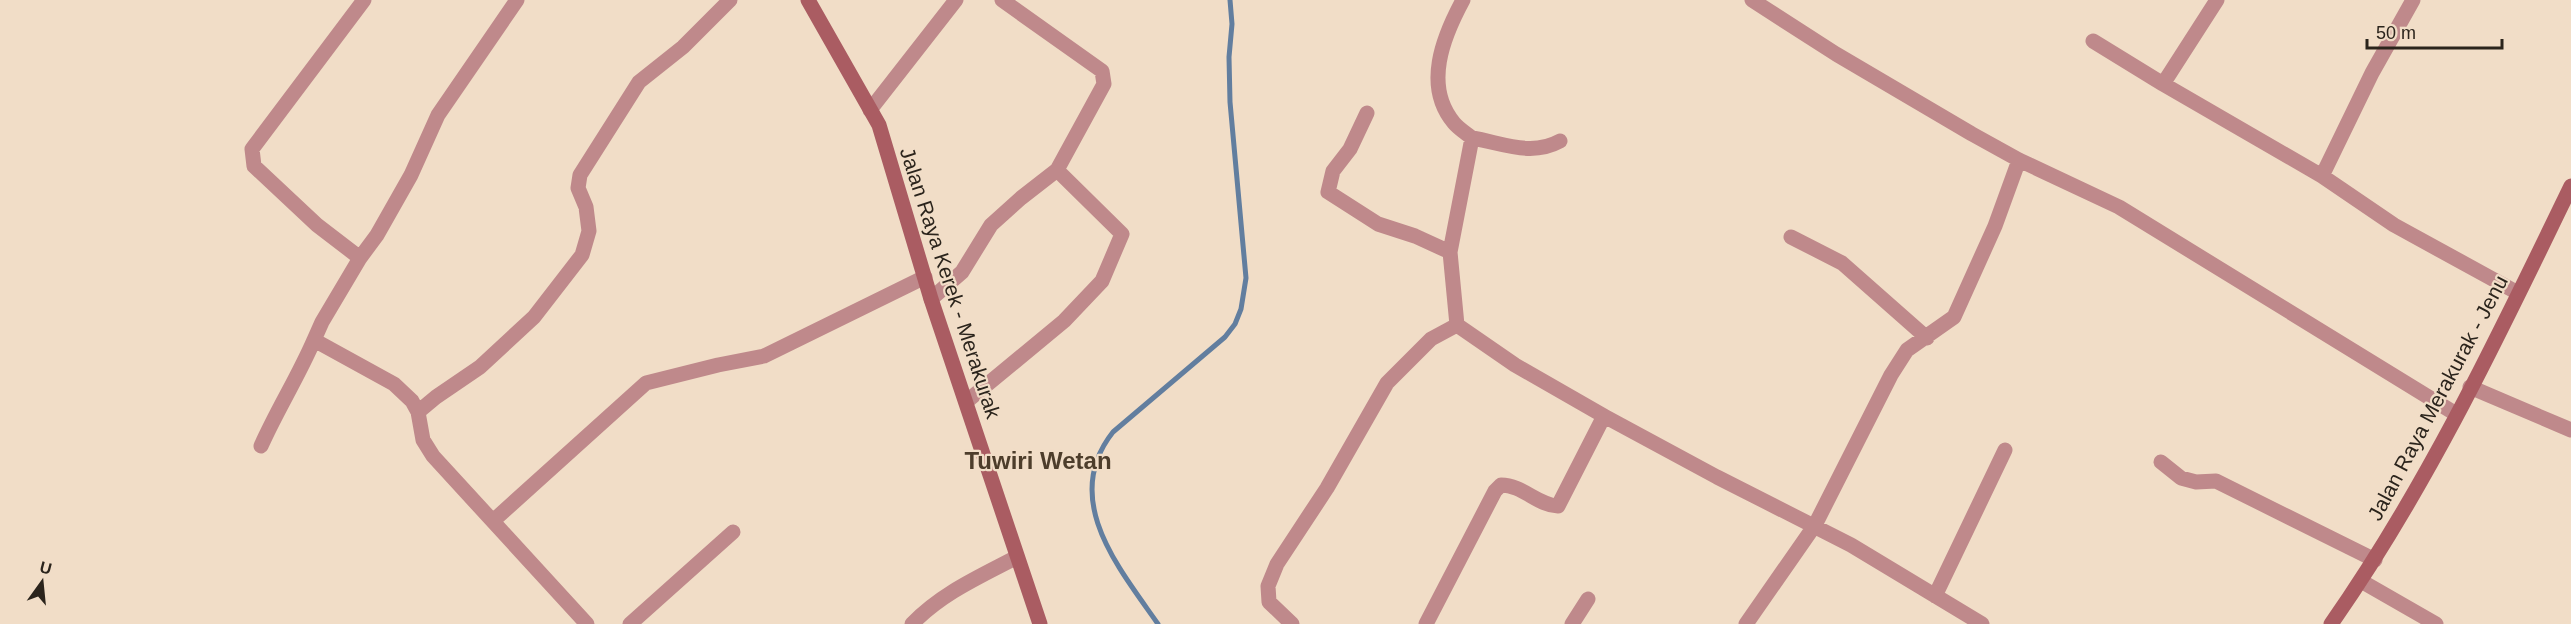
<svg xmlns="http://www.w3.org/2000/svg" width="2571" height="624" viewBox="0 0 2571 624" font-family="Arial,sans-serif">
  <rect width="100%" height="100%" fill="#f1ddc7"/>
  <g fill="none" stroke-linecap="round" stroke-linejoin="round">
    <path stroke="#627e9f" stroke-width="5" d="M1158 624C1119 568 1060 499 1113 432L1225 337 1235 324 1241 309 1246 278 1230 102 1229 57 1232 24 1230 0"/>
    <path stroke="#bf898b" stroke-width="15" d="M364 0 252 149 254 166 317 225 360 258 322 322 314 340 394 384 412 401 418 412 423 440 433 456 587 624
      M1463 0C1443 37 1423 86 1454 123 1459 129 1466 133 1472 138L1450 252 1457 325 1515 365 1604 416 1717 477 1851 545 1982 624
      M1752 0 1836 54 1972 134 2019 160 2119 207 2456 414
      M2217 0 2163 84 2322 176 2394 225 2518 293
      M2093 41 2163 84
      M870 110 956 0
      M1367 113 1350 149 1333 171 1328 192 1378 224 1415 236 1450 252
      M1472 138C1503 143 1531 157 1560 141
      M2322 176 2372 73 2413 0
      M1791 237 1842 263 1927 338
      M360 258 377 235 411 175 438 115 517 0
      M931 299 962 272 991 225 1021 198 1057 170 1104 84 1102 71 1002 0
      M2470 387 2571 430
      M966 402 1064 321 1102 281 1122 234 1057 170
      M418 412 436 397 480 367 534 317 582 255 589 231 586 207 578 188 580 175 639 82 683 47 730 0
      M261 446C277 410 298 377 314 340
      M2161 462 2181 478 2196 482 2216 481 2375 560
      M493 521 646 383 718 365 764 356 925 277
      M2361 581 2436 624
      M1935 596 2005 450
      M630 624 733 532
      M912 624C942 593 979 577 1017 557
      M1292 624 1269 602 1268 586 1277 564 1327 488 1387 383 1431 339 1457 325
      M1426 624 1495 491 1501 485C1523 485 1537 505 1558 506L1604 416
      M1572 624 1588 599
      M1746 624 1815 525 1891 375 1907 350 1954 317 1995 226 2019 160"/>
    <path stroke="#aa5c62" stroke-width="15" d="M808 0 879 125 931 299 1040 624
      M2331 624C2427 487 2499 335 2571 186"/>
  </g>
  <g text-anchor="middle" stroke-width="4.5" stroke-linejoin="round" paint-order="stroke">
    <g font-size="21" fill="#2b241c" stroke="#f1ddc7">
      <text transform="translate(950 283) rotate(72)" y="7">Jalan Raya Kerek - Merakurak</text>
      <text transform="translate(2438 398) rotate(-62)" y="7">Jalan Raya Merakurak - Jenu</text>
    </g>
    <g font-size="24" font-weight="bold" fill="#4d3d2b" stroke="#f1ddc7">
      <text x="1038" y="469">Tuwiri Wetan</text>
    </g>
  </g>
  <g transform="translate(42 582) rotate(15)" stroke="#f1ddc7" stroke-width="4.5" paint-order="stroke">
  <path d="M0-4.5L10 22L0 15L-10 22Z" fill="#2b241c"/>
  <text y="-9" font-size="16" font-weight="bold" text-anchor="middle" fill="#2b241c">U</text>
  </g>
  <path d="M2367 39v9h135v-9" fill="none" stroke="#2b241c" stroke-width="3"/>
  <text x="2376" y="39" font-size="18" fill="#2b241c" stroke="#f1ddc7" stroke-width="4.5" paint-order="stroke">50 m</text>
</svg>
